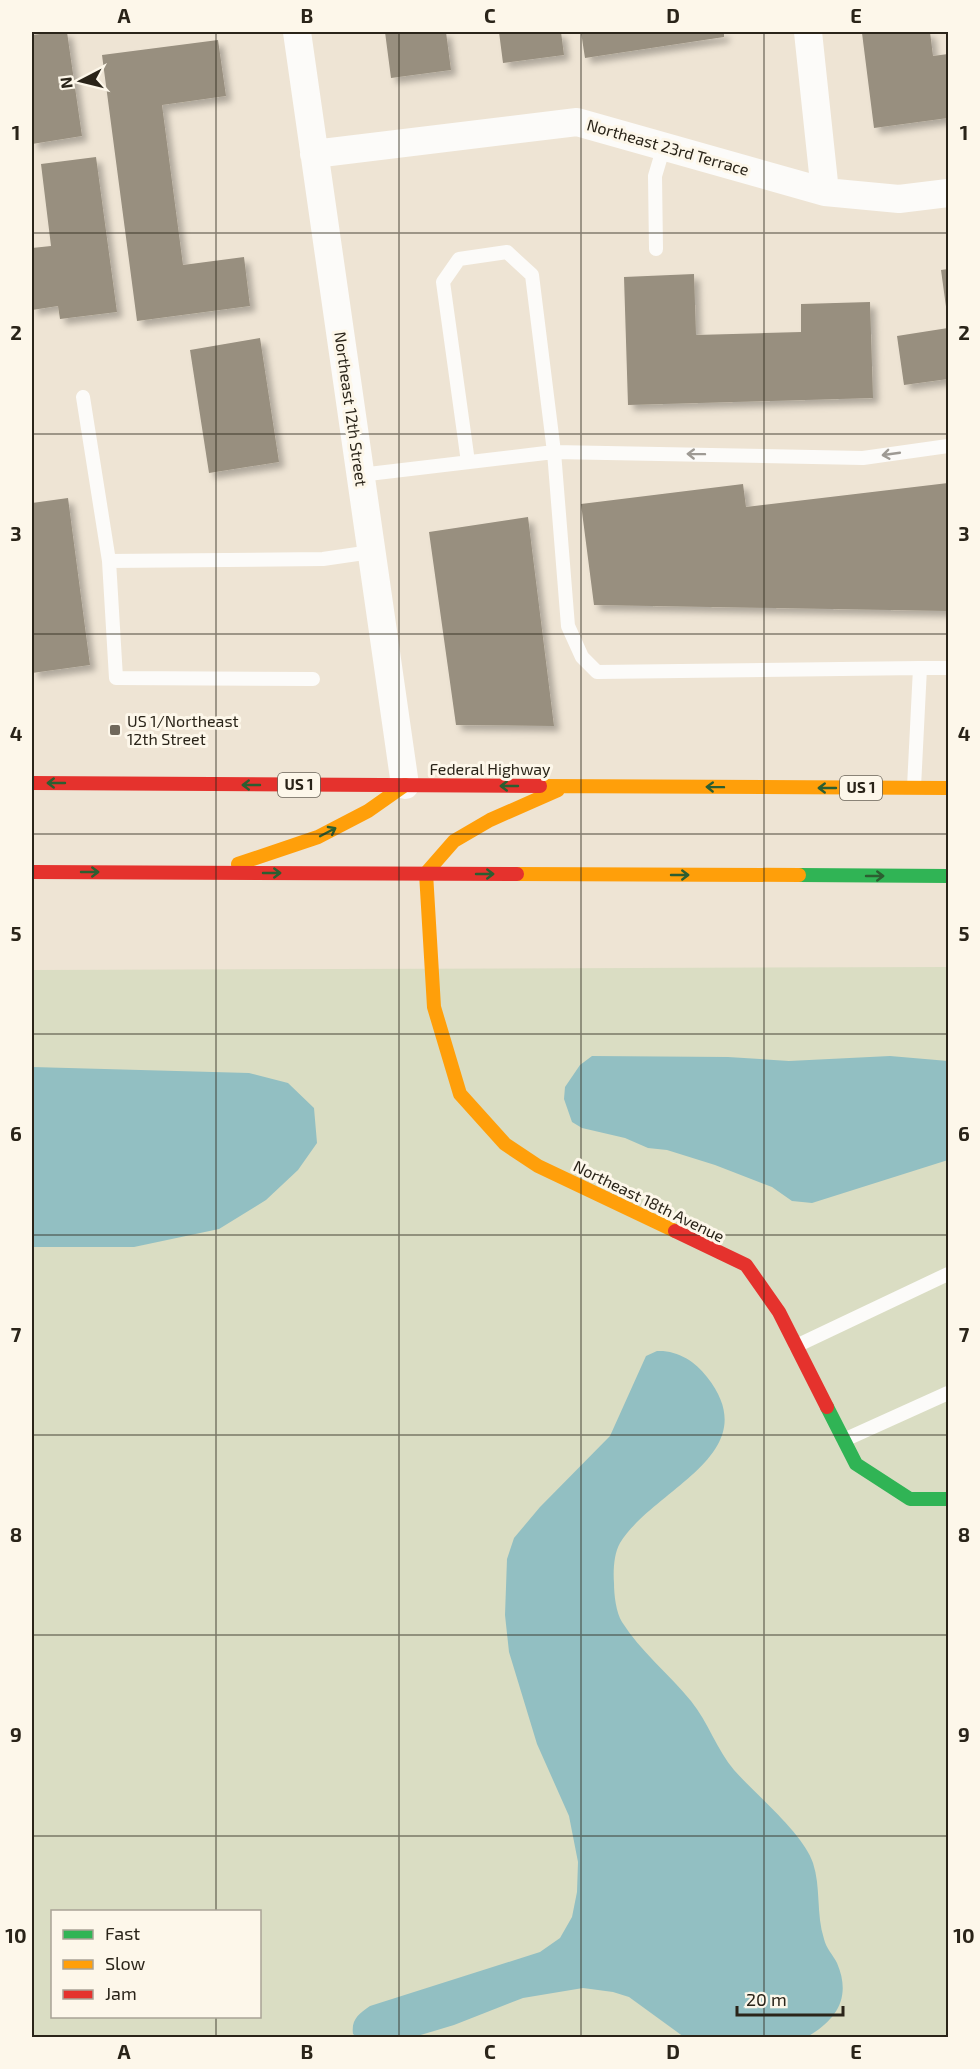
<svg xmlns="http://www.w3.org/2000/svg" width="980" height="2069" viewBox="0 0 980 2069" font-family="'Exo 2',sans-serif">
  <defs>
    <filter id="shadow"><feDropShadow dx="5.5" dy="5.5" stdDeviation="3" flood-color="#0004"/></filter>
  </defs>
  <rect width="100%" height="100%" fill="#eee4d4"/>
  <path fill="#daddc3" fill-rule="evenodd" d="M948 967V2037H32V970ZM52 1912H260V2016H52Z"/>
  <path fill="#92bfc2" d="M592 1056 728 1057 789 1061 890 1056 948 1061V1160L812 1203 792 1201 772 1187 715 1165 667 1150 648 1148 625 1138 582 1128 572 1122 564 1099 565 1087 580 1065Z
    M32 1067 249 1073 288 1083 314 1108 317 1143 298 1170 266 1200 219 1229 134 1247H32Z
    M657 1351C677 1350 695 1361 707 1377 768 1454 654 1488 620 1543 614 1553 613 1571 614 1583 614 1595 616 1612 622 1622 640 1651 669 1674 691 1701 708 1722 717 1750 734 1770 755 1794 803 1833 813 1863 821 1887 816 1914 824 1939 826 1948 833 1955 837 1963 852 1998 836 2020 807 2037H684L629 1997 613 1992 583 1988 523 1998 454 2025 414 2037H357L353 2034C351 2019 359 2014 370 2006L540 1952 560 1938 572 1917 577 1892 578 1862 569 1816 537 1744 509 1652 505 1615 507 1559 514 1538 540 1507 610 1436 646 1356Z"/>
  <path fill="#988f7f" filter="url(#shadow)" d="M56 32H67L82 136 32 144V35Z
    M385 32H446L451 70 391 78Z
    M499 32H561L564 55 503 63Z
    M581 32H724V37L585 58Z
    M874 32H930L933 56 948 54V118L874 128 862 33Z
    M218 40 226 96 162 105 183 265 244 257 250 306 137 321 102 55Z
    M96 157 117 312 60 319 58 306 32 310V248L51 246 41 164Z
    M948 269V313L947 314 941 270Z
    M694 274 696 335 801 332V304L870 302 873 398 628 405 624 277Z
    M948 328V379L904 385 897 336Z
    M260 338 279 462 209 473 190 350Z
    M948 483V611L594 605 581 504 743 484 746 507Z
    M68 498 90 665 32 673V503Z
    M528 517 554 726 456 725 429 532Z"/>
  <g fill="none" stroke-linecap="round" stroke-linejoin="round">
    <path stroke="#fcfbf9" stroke-width="14" d="M656 249 655 176 664 146
      M83 397 109 561 323 559 371 552
      M468 462 443 282 459 259 507 252 532 275 554 452 863 458 948 446
      M360 475 554 452 568 626 582 657 597 672 920 668 914 787
      M109 561 116 678 313 679
      M920 668H948
      M796 1346 948 1274
      M844 1440 948 1393"/>
    <path stroke="#fcfbf9" stroke-width="28" d="M297 32 405 785
      M808 32 825 192
      M314 154 577 122 825 192 899 199 948 193"/>
    <path stroke="#30b455" stroke-width="14" d="M799 875 948 876
      M827 1407 856 1464 910 1499H948"/>
    <path stroke="#ff9f0a" stroke-width="14" d="M540 786 948 788
      M238 864 318 837 368 811 405 785
      M426 873 434 1007 460 1094 505 1144 538 1166 675 1231
      M426 873 454 841 490 820 558 790
      M517 874 799 875"/>
    <path stroke="#e5322d" stroke-width="14" d="M32 783 540 786
      M32 872 517 874
      M675 1231 746 1265 779 1312 827 1407"/>
  </g>
  <defs><path id="oneway-shaft" d="M-6 0H5M1.5-3L5.5 0L1.5 3" fill="none" stroke-width="1.6" stroke-linecap="round" stroke-linejoin="round" transform="scale(1.5)"/></defs>
  <g stroke="#9e9a94">
    <use href="#oneway-shaft" transform="translate(696 454) rotate(-179)"/>
    <use href="#oneway-shaft" transform="translate(891 454) rotate(172)"/>
  </g>
  <g stroke="#2c5e31">
    <use href="#oneway-shaft" transform="translate(56 783) rotate(-180)"/>
    <use href="#oneway-shaft" transform="translate(251 785) rotate(-180)"/>
    <use href="#oneway-shaft" transform="translate(509 786) rotate(-180)"/>
    <use href="#oneway-shaft" transform="translate(715 787) rotate(-179)"/>
    <use href="#oneway-shaft" transform="translate(827 788) rotate(180)"/>
    <use href="#oneway-shaft" transform="translate(328 832) rotate(-28)"/>
    <use href="#oneway-shaft" transform="translate(90 872)"/>
    <use href="#oneway-shaft" transform="translate(272 873)"/>
    <use href="#oneway-shaft" transform="translate(485 874)"/>
    <use href="#oneway-shaft" transform="translate(680 875)"/>
    <use href="#oneway-shaft" transform="translate(875 876)"/>
  </g>
  <path fill="none" stroke="#2a2419" stroke-width="1.5" stroke-opacity="0.55" d="M216 32V1912M399 32V2038M581 32V2038M764 32V2038M32 233H948M32 434H948M32 634H948M32 834H948M32 1034H948M32 1235H948M32 1435H948M32 1635H948M32 1836H948M216 2016V2038"/>
  <rect fill="#6f675a" stroke="#fdf7ea" stroke-width="2" x="109" y="724" width="12" height="12" rx="3"/>
  <g text-anchor="middle" stroke-width="6" stroke-linejoin="round" paint-order="stroke">
    <g fill="#fdf7ea" stroke="#696358" stroke-width="1.5">
      <rect x="278" y="773" width="42" height="24" rx="4.5"/>
      <rect x="840" y="776" width="42" height="24" rx="4.5"/>
    </g>
    <g font-size="15" font-weight="bold" fill="#2a2419">
      <text x="299" y="790">US 1</text>
      <text x="861" y="793">US 1</text>
    </g>
    <g font-size="16" fill="#2a2419" stroke="#fdf7ea">
      <text transform="translate(668 147) rotate(16)" y="6">Northeast 23rd Terrace</text>
      <text transform="translate(351 409) rotate(82)" y="6">Northeast 12th Street</text>
      <text x="490" y="775">Federal Highway</text>
      <text transform="translate(649 1201) rotate(26)" y="6">Northeast 18th Avenue</text>
    </g>
    <g font-size="16" fill="#2a2419" stroke="#fdf7ea" text-anchor="start">
      <text x="127" y="727">US 1/Northeast<tspan x="127" dy="18">12th Street</tspan></text>
    </g>
  </g>
  <rect width="980" height="2069" fill="none" stroke="#fdf7ea" stroke-width="66"/>
  <rect x="51" y="1910" width="210" height="108" fill="#fdf7ea" stroke="#a9a396" stroke-width="1.5"/>
  <rect x="63" y="1930" width="30" height="9" fill="#30b455" stroke="#a9a396" stroke-width="1.5"/>
  <text x="105" y="1940" font-size="18" fill="#2a2419">Fast</text>
  <rect x="63" y="1960" width="30" height="9" fill="#ff9f0a" stroke="#a9a396" stroke-width="1.5"/>
  <text x="105" y="1970" font-size="18" fill="#2a2419">Slow</text>
  <rect x="63" y="1990" width="30" height="9" fill="#e5322d" stroke="#a9a396" stroke-width="1.5"/>
  <text x="105" y="2000" font-size="18" fill="#2a2419">Jam</text>
  <g transform="translate(81 81) rotate(263)" stroke="#fdf7ea" stroke-width="4.5" paint-order="stroke">
  <path d="M0-4.5L10 22L0 15L-10 22Z" fill="#2a2419"/>
  <text y="-9" font-size="16" font-weight="bold" text-anchor="middle" fill="#2a2419">N</text>
  </g>
  <path d="M737 2006v9h106v-9" fill="none" stroke="#2a2419" stroke-width="3"/>
  <text x="746" y="2006" font-size="18" fill="#2a2419" stroke="#fdf7ea" stroke-width="4.5" paint-order="stroke">20 m</text>
  <rect x="33" y="33" width="914" height="2003" fill="none" stroke="#2a2419" stroke-width="2"/>
  <g font-size="20" text-anchor="middle" font-weight="bold" fill="#2a2419">
    <text x="124" y="23">A</text>
    <text x="307" y="23">B</text>
    <text x="490" y="23">C</text>
    <text x="673" y="23">D</text>
    <text x="856" y="23">E</text>
    <text x="16" y="140">1</text>
    <text x="964" y="140">1</text>
    <text x="16" y="340">2</text>
    <text x="964" y="340">2</text>
    <text x="16" y="541">3</text>
    <text x="964" y="541">3</text>
    <text x="16" y="741">4</text>
    <text x="964" y="741">4</text>
    <text x="16" y="941">5</text>
    <text x="964" y="941">5</text>
    <text x="16" y="1141">6</text>
    <text x="964" y="1141">6</text>
    <text x="16" y="1342">7</text>
    <text x="964" y="1342">7</text>
    <text x="16" y="1542">8</text>
    <text x="964" y="1542">8</text>
    <text x="16" y="1742">9</text>
    <text x="964" y="1742">9</text>
    <text x="16" y="1943">10</text>
    <text x="964" y="1943">10</text>
    <text x="124" y="2059">A</text>
    <text x="307" y="2059">B</text>
    <text x="490" y="2059">C</text>
    <text x="673" y="2059">D</text>
    <text x="856" y="2059">E</text>
  </g>
</svg>
